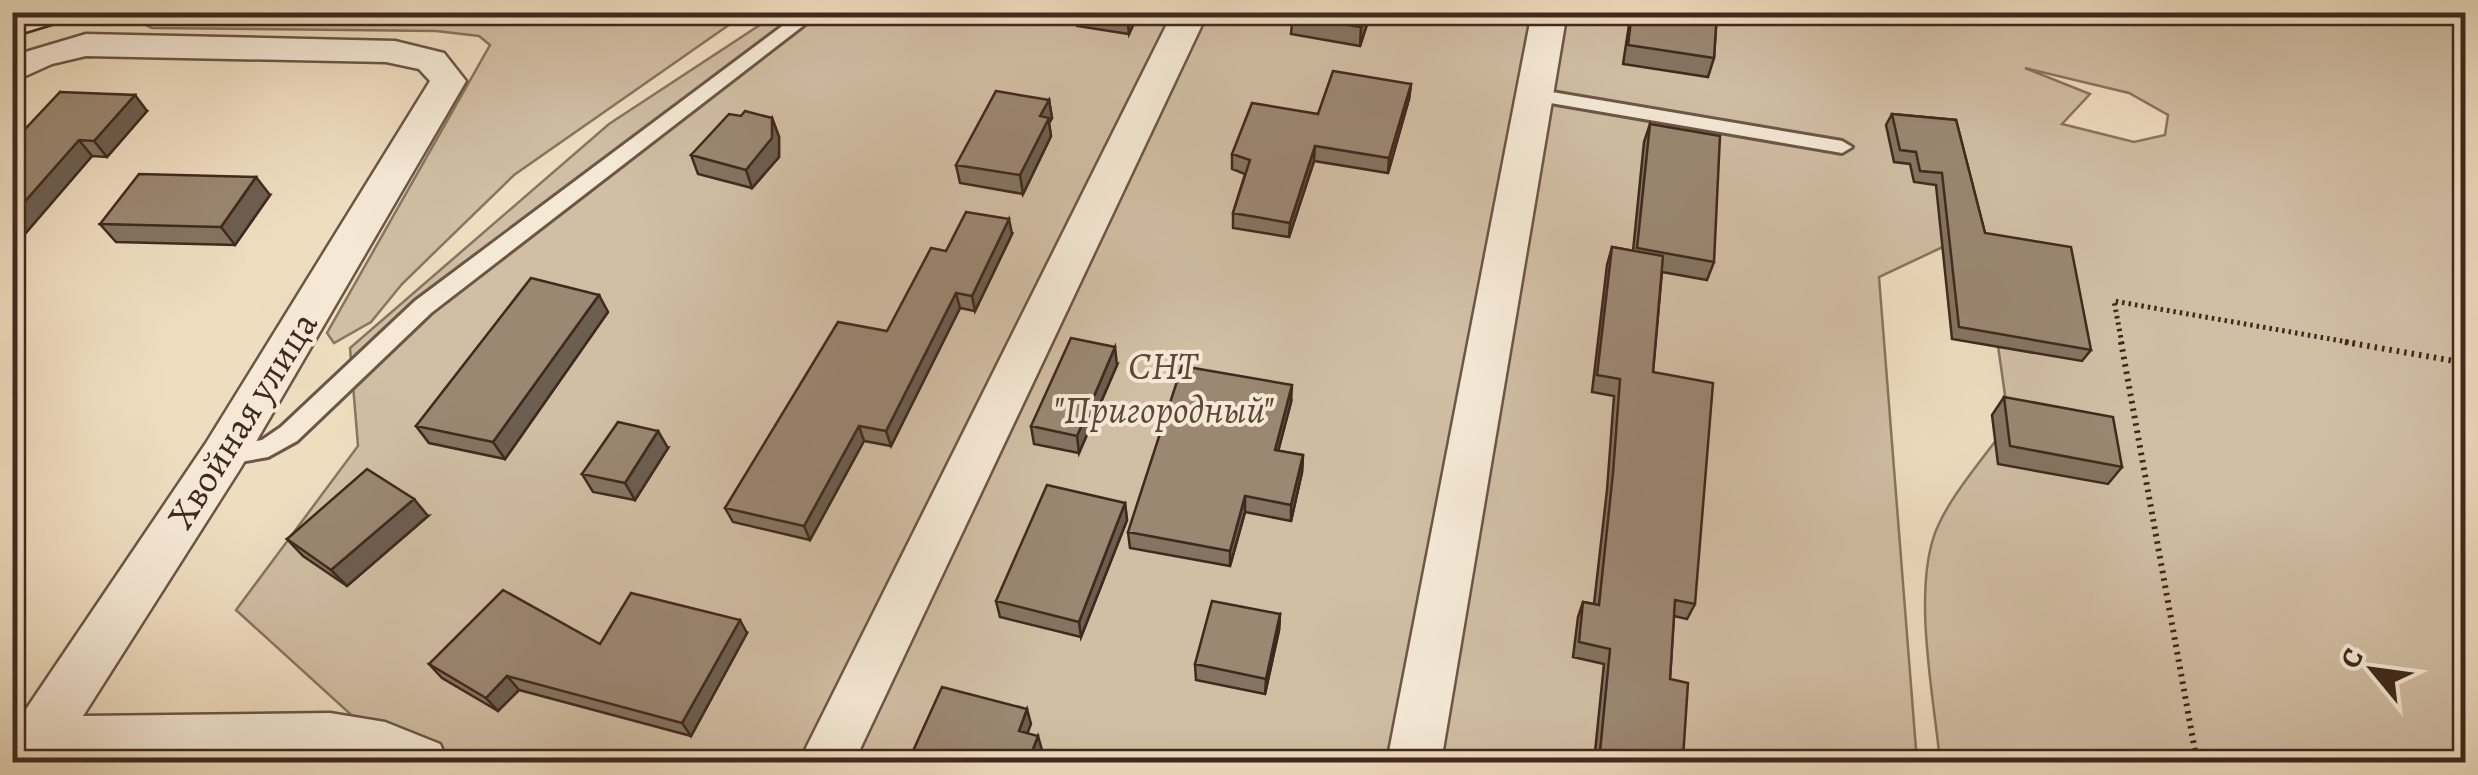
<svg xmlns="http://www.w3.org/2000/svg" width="2478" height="775" viewBox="0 0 2478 775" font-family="Alegreya,serif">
  <rect width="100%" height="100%" fill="#efddc0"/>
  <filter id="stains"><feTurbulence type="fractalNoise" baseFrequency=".002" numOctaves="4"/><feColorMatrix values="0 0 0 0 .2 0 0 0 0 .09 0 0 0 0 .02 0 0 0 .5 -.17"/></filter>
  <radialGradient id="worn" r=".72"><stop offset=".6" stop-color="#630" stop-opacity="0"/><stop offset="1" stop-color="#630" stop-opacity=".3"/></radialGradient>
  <path fill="#d1bea4" stroke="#887461" stroke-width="2.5" fill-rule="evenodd" d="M1879 12 1891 17 1888 13H2465V762H1940C1934 698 1914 601 1933 539 1944 502 1986 455 2009 423L1998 346 1947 245 1879 277 1917 762H403L236 610 358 446 350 348 609 124 778 13ZM2025 68 2129 93 2168 115 2165 135 2134 142 2062 124 2090 94Z
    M154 13V12L746 13 514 175 402 284 371 322 334 343 327 333 490 45 479 36 436 31 152 28 144 24Z"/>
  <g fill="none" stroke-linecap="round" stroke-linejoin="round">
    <g stroke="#6c5646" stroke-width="6">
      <path id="service" d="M801 12H821L431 313 297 441 268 457 223 465 215 463 211 456 215 449 262 440 281 427 415 301Z
        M1534 89 1842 141 1852 147 1842 153 1527 99V91Z"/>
    </g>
    <g stroke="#6c5646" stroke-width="5">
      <path id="minor" d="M1173 12H1208L854 762H799Z
        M1532 12H1567L1441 762H1387Z
        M86 34 395 41 444 53 466 81 240 469 83 716 330 713 385 722 440 744 448 762H12V730L206 443 430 81 419 69 386 62 86 56 52 64 12 82V56Z"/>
    </g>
    <g stroke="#40291e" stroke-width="5">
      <path id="secondary" d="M12 12H67L61 21 12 36Z"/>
    </g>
    <path stroke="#40291e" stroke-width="5" stroke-dasharray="2.5 4" stroke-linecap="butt" d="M2122 344 2114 301 2359 344"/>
    <path stroke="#40291e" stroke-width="6" stroke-dasharray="2.5 5" stroke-linecap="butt" d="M2121 342 2197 762
      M2345 342 2466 363"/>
    <use href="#service" fill="#f5e9d6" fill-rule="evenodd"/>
    <use href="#minor" fill="#f5e9d6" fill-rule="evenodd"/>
    <use href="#secondary" fill="#f5e9d6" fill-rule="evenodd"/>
  </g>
  <path fill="#857462" stroke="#40291e" stroke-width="2.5" d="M1075 12H1139L1129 34 1077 26Z
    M1293 12H1371L1360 46 1291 34Z
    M1631 12H1717L1714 58 1708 77 1623 64Z
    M1411 84 1409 99 1388 173 1314 161 1289 237 1233 228V213L1245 174 1232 169V154L1318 114Z
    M60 92 147 111 107 157 92 156 12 249Z
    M1049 100 1052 118 1049 123 1051 136 1023 194 960 183 956 165Z
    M1892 114 1956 120 1985 233 2091 350 2082 361 1952 339 1936 185 1914 182 1910 164 1894 162 1886 125Z
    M741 116 772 118 779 137V157L752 188 698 174 691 155Z
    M1650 124 1714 262 1707 280 1662 272 1653 372 1695 604 1687 619 1674 616 1670 679 1683 758 1702 762H1594L1604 664 1573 657 1578 617 1583 602 1594 604 1607 490 1614 396 1592 392 1607 265 1612 247 1633 251 1644 142Z
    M270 195 235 245 116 242 100 224Z
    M1012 234 975 311 960 308 891 446 864 441 810 540 733 522 725 508 887 331 946 251Z
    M608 312 505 459 429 443 416 426Z
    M1117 365 1079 453 1034 444 1031 426Z
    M2004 397 2122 467 2108 484 1998 464 1992 415Z
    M1291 402 1278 451 1303 455 1302 472 1291 521 1245 512 1230 566 1130 548 1128 532Z
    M668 448 635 500 593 492 582 474Z
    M1125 503 1127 520 1081 637 1000 617 996 601Z
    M428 516 347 586 303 556 287 539Z
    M1280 614 1279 630 1265 694 1196 680 1195 664Z
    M747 633 691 736 519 690 498 711 442 678 429 664 600 644Z"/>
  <path fill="#6c5e50" stroke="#40291e" stroke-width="2.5" d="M1129 12H1139L1129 34 1127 16Z
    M1366 12H1371L1360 46 1361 27Z
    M1411 84 1409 99 1388 173 1389 158Z
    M135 95 147 111 107 157 94 141Z
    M1049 100 1052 118 1049 123 1051 136 1023 194 1020 175 1040 116Z
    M772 118 779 137V157L752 188 746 170Z
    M79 140 92 156 12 249V216Z
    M1315 146 1314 161 1289 237 1290 223Z
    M256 177 270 195 235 245 221 227Z
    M1009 219 1012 234 975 311 972 296Z
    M956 293 960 308 891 446 886 431Z
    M599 295 608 312 505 459 493 442Z
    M1115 347 1117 365 1079 453 1077 436Z
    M1292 385 1291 402 1274 467 1275 450Z
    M859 426 864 441 810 540 804 526Z
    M658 431 668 448 635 500 625 483Z
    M1303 455 1302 472 1291 521V505Z
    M1245 496V512L1230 566V551Z
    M414 499 428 516 347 586 331 570Z
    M1125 503 1127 520 1081 637 1079 622Z
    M1280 614 1279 630 1265 694 1266 679Z
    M740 620 747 633 691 736 682 723Z
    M507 676 519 690 498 711 486 698Z
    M1027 709 1031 724 1023 745 1019 731Z
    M1038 736 1042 750 1038 762H1028Z"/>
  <path fill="#9b8772" stroke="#40291e" stroke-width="2.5" d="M1106 12H1129L1127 16Z
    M1293 12H1366L1361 27 1292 16Z
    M1632 12H1717L1714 58 1628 45Z
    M1333 71 1411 84 1389 158 1315 146 1290 223 1233 213 1250 160 1232 154 1252 103 1318 114Z
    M996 91 1049 100 1040 116 1049 118 1020 175 956 165Z
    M60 92 135 95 94 141 79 140 12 216V143Z
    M745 111 772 118V138L746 170 691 155 729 114 741 116Z
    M1892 114 1956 120 1985 233 2071 247 2091 350 1959 327 1942 173 1920 171 1916 152 1900 150Z
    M1650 124 1720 136 1714 262 1637 248Z
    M139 174 256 177 221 227 100 224Z
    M966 212 1009 219 972 296 956 293 886 431 859 426 804 526 725 508 838 322 887 331 931 248 946 251Z
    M1612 247 1663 256 1653 372 1713 383 1695 604 1675 600 1670 679 1688 683 1683 758 1702 762H1599L1610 649 1579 642 1583 602 1599 605 1613 473 1620 379 1597 375Z
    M531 278 599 295 493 442 416 426Z
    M1071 338 1115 347 1077 436 1031 426Z
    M1182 366 1292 385 1275 450 1303 455 1291 505 1245 496 1230 551 1128 532Z
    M2004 397 2113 417 2122 467 2010 446Z
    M618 422 658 431 625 483 582 474Z
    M367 469 414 499 331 570 287 539Z
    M1047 485 1125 503 1079 622 996 601Z
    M503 590 600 644 631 593 740 620 682 723 507 676 486 698 429 664Z
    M1212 601 1280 614 1266 679 1195 664Z
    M942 687 1027 709 1019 731 1038 736 1028 762H908Z"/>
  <g text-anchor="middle" stroke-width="8" stroke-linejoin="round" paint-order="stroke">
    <g font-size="38" font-style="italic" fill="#5d4739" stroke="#f5e9d6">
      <text x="1163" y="379">СНТ<tspan x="1163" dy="44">"Пригородный"</tspan></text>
    </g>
    <g font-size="38" fill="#40291e" stroke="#f5e9d6">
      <text transform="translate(242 420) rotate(-58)" y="13">Хвойная улица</text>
    </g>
  </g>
  <rect width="2478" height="775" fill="none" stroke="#efddc0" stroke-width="50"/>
  <rect x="15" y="15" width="2448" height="745" fill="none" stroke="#40291e" stroke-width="5"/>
  <rect x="25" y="25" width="2428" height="725" fill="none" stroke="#40291e" stroke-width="2.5"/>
  <g transform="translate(2373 670) rotate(299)" stroke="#f5e9d6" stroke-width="8" paint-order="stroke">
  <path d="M0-8L18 38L0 25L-18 38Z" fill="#40291e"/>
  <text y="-15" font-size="28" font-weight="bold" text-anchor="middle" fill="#40291e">С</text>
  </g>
  <rect width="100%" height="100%" filter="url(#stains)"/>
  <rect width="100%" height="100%" fill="url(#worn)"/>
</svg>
